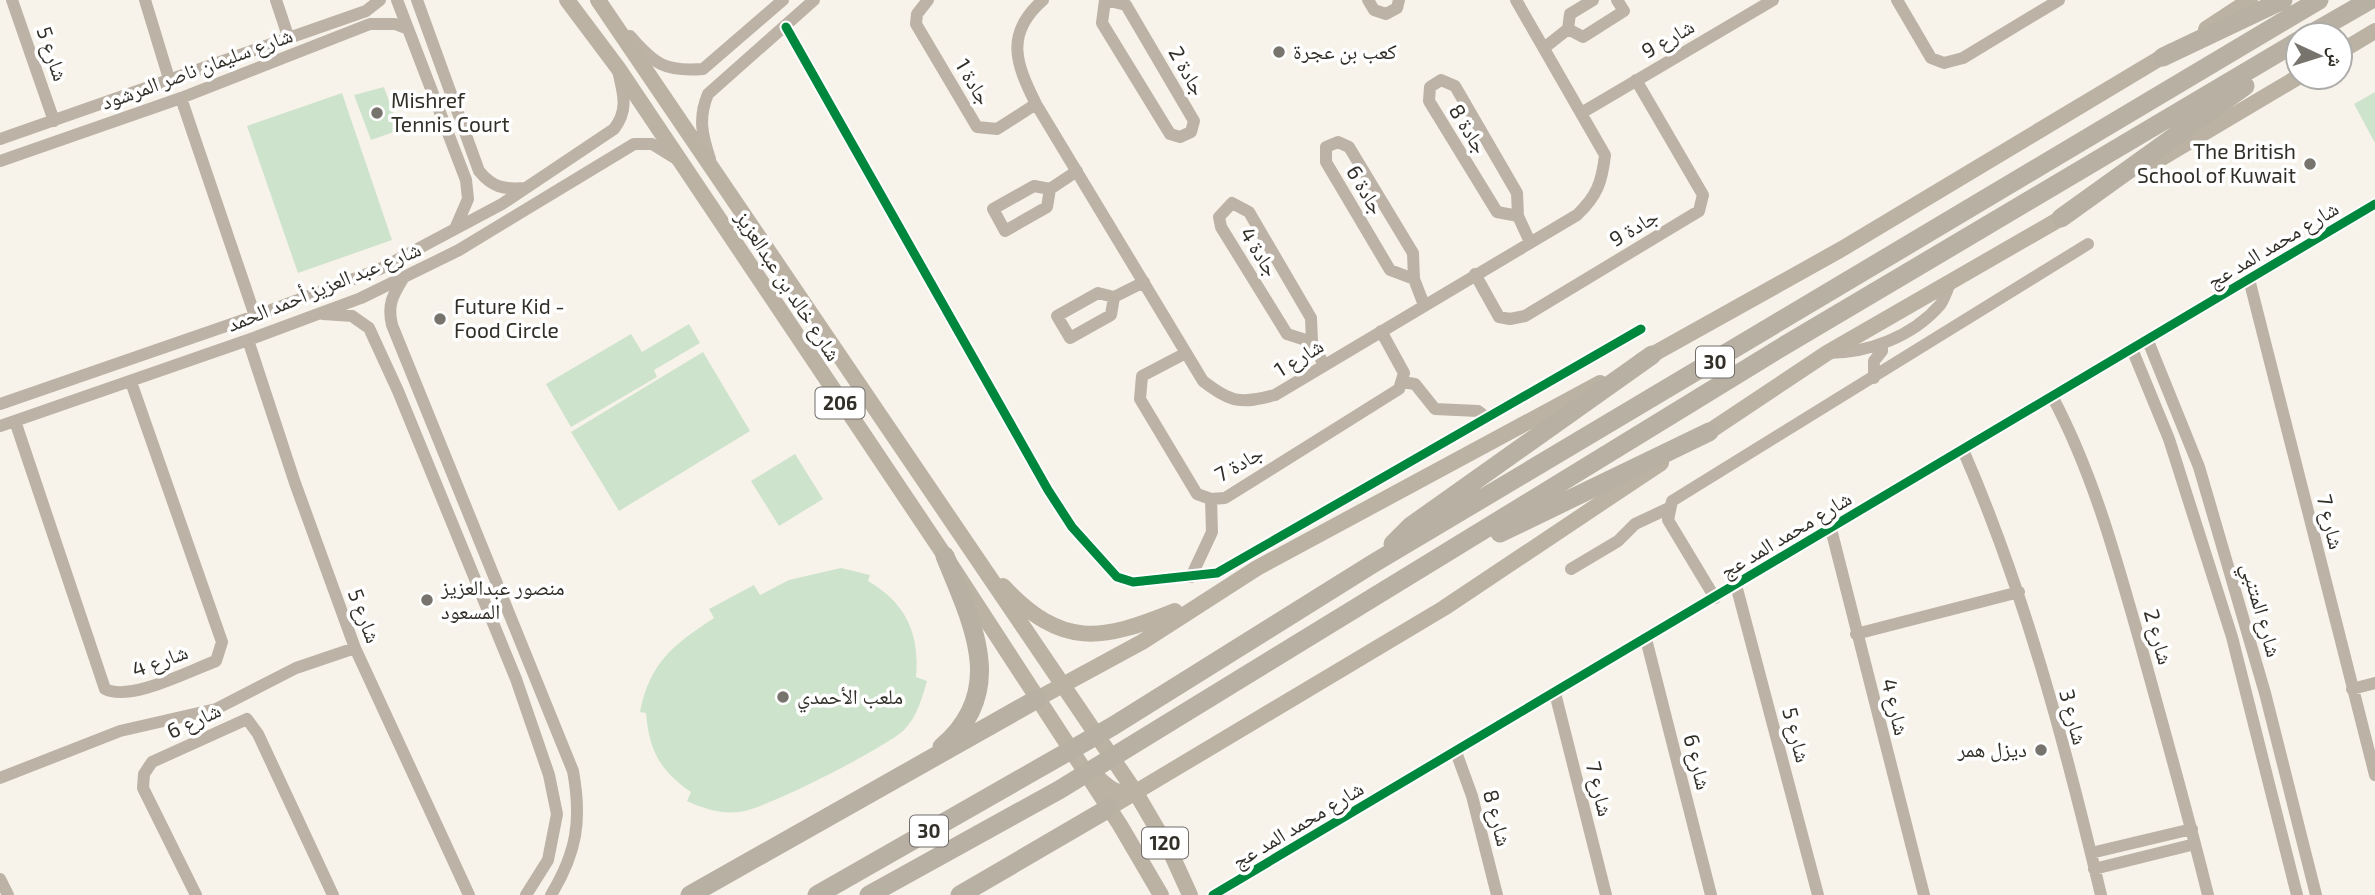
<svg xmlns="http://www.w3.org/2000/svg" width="2375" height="895" viewBox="0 0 2375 895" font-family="'Exo 2','Noto Naskh Arabic',sans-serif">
  <rect width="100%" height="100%" fill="#f7f3eb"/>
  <path fill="#cee3cc" d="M384 87 399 130 371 140 354 95Z
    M2375 92V143L2354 104Z
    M342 93 392 240 298 273 247 126Z
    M689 324 700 343 654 370 657 377 571 427 546 384 631 334 642 352Z
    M703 352 750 431 619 511 571 432Z
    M795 454 823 499 779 526 751 481Z
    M841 568 870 575 868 581C906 603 920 634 916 677L927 681C922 698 917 717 904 730 885 748 764 810 739 812 719 814 705 809 687 801L691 792C660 771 649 750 646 713L640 712C650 662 673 645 714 618L709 609 754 585 760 595 789 580Z"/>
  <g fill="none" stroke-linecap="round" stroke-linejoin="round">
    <path stroke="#bdb2a6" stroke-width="12" d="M12 0 54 121
      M145 0 170 82
      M276 0 289 39
      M397 0 466 180 468 199 455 229
      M417 0 479 171C492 187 504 190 525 188
      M928 0 917 14 916 24 977 127 997 129 1036 104
      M1043 0C1004 34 1016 64 1036 104L1203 381C1231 403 1241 404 1275 395L1577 215C1597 196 1602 182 1605 155L1516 0
      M1105 0 1102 23 1170 134 1180 137 1191 132 1194 121 1126 5 1106 0
      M1368 0 1374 10 1386 14 1397 8 1399 0
      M1897 0 1931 58 1944 63 1963 58 2059 0
      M786 27 1048 490 1072 527 1117 577 1133 582 1217 573 1641 329
      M1568 29 1583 37 1624 11 1617 0
      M630 36C654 64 665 72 703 69L783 0
      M1544 48 1568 29 1570 14 1593 0
      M181 98 255 316
      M1583 112 1773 0
      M0 139 366 11 380 0
      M710 159C702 135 698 118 708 94L814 0
      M0 161 181 98 370 24H395L408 29
      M1050 189 1047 207 1005 231 993 209 1034 186 1050 189 1077 171
      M1518 216 1497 212 1429 101 1430 87 1441 80 1455 86 1517 193 1518 216 1530 242
      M1475 274 1499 317 1510 319 1525 316 1699 211 1703 195 1636 80
      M404 277C393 295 387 304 392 325L573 771C582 820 577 852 551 895
      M1414 279 1390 270 1326 162V147L1338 142 1349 147 1413 253 1414 279 1424 305
      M2249 279 2375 775
      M1114 297 1111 315 1070 338 1057 316 1098 293 1114 297 1144 282
      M323 314 352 316 369 328 398 391 516 679 549 775 557 814 548 860 526 895
      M248 340 295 483 355 648 469 895
      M2148 341 2199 467 2265 693 2316 895
      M1312 342 1287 334 1221 227 1219 217 1232 203 1249 212 1311 318 1312 342 1324 365
      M2132 349 2169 439 2232 637 2297 895
      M1828 353C1868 353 1912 337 1940 305 1945 298 1948 288 1951 280
      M1184 354 1142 376 1140 399 1197 494 1211 499 1225 498 1399 389 1404 373 1381 331
      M1874 378V361L1882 351V345
      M1402 382 1415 384 1435 409 1478 411 1487 418
      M2052 396C2095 477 2118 565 2143 653 2165 733 2188 814 2208 895
      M0 404 255 316 380 269 502 204 614 129C628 111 624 96 619 75
      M15 421 105 689C130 702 189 671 216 661L222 642 131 382
      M0 426 248 340 361 298 459 250 634 144H652L678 160
      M1963 450C2025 592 2065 744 2101 895
      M1831 529 1924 895
      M1571 569 1618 541 1635 524 1669 508
      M1191 577 1212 532 1211 499
      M1736 585 1818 895
      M1715 598 1668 520 1672 501 2088 244
      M1856 634 2019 592
      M1646 639 1711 895
      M2352 689 2375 683
      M1555 693 1606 895
      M1456 752 1472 796 1497 895
      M0 778 120 731 216 709 296 668 355 648
      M2091 853 2192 829
      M2094 869 2195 844
      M0 879 8 895
      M196 895 143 788 144 774 152 762 247 719 258 734 333 895
      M1213 895 2375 204"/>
    <path stroke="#bcb2a4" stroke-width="16" d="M567 0 618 68 945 556 1120 825 1161 895
      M598 0 1136 793 1170 851 1190 895
      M2206 29 2250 0
      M2340 52 2375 31
      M2143 169 2298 77
      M1641 361 1840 250 2172 51
      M1701 437 1827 353 2070 213
      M1003 586C1062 649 1101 641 1175 611
      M1037 699 1142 642 1257 568 1600 383
      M1093 773C1106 786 1116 796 1136 793
      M1109 808 1444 608 1661 463"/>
    <path stroke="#b9b0a4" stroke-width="19" d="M2309 35 2370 0
      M2163 57 2283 0
      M2061 218 2245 86
      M1500 533 1709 432
      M1393 544 1411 526 1652 355
      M942 747C1009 690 971 621 945 556
      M690 895 1037 699
      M817 895 1113 726 1374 563 2319 0
      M869 895 1059 790 1777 350 2298 41
      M960 895 1109 808"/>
    <g stroke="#fff" stroke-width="13">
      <path id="cycleway" d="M786 27 1048 490 1072 527 1117 577 1133 582 1217 573 1641 329
        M1213 895 2375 204"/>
    </g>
    <use href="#cycleway" stroke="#00873e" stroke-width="9"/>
  </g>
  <g fill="#77746d" stroke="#fff" stroke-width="2.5">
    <circle cx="1279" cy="52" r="7"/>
    <circle cx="377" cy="113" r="7"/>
    <circle cx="2310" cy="164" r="7"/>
    <circle cx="440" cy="319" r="7"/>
    <circle cx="427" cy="600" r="7"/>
    <circle cx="783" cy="697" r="7"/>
    <circle cx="2041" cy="750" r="7"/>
  </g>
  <g text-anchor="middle" stroke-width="7" stroke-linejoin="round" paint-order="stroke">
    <g fill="#fff" stroke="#706d69" stroke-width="2">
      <rect x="1696" y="346.5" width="38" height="31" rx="5"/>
      <rect x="815.5" y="387.5" width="49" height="31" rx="5"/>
      <rect x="910" y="815.5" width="38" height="31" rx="5"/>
      <rect x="1142" y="827.5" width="46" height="31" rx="5"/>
    </g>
    <g font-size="19" font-weight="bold" fill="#322f29">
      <text x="1715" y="369">30</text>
      <text x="840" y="410">206</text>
      <text x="929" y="838">30</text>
      <text x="1165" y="850">120</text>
    </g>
    <g font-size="21" fill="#322f29" stroke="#fff">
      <text transform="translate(1668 39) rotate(-30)" y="7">شارع 9</text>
      <text transform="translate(52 54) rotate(71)" y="7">شارع 5</text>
      <text transform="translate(197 69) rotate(-20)" y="7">شارع سليمان ناصر المرشود</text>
      <text transform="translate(1187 71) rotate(60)" y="7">جادة 2</text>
      <text transform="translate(973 82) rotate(59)" y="7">جادة 1</text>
      <text transform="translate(1468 129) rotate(58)" y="7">جادة 8</text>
      <text transform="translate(1365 190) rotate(59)" y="7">جادة 6</text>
      <text transform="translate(1634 228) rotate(-31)" y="7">جادة 9</text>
      <text transform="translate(2273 245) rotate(-31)" y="7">شارع محمد المد عج</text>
      <text transform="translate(1259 252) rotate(58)" y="7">جادة 4</text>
      <text transform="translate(788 286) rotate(57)" y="7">شارع خالد بن عبدالعزيز</text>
      <text transform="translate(324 287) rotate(-22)" y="7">شارع عبد العزيز أحمد الحمد</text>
      <text transform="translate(1299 358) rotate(-32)" y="7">شارع 1</text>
      <text transform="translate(1239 464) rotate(-30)" y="7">جادة 7</text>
      <text transform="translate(2330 522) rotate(76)" y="7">شارع 7</text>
      <text transform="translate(1786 535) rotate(-31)" y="7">شارع محمد المد عج</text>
      <text transform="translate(2261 610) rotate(74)" y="7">شارع المتنبي</text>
      <text transform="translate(364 616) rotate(69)" y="7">شارع 5</text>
      <text transform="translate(2158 637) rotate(74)" y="7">شارع 2</text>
      <text transform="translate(160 661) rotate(-20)" y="7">شارع 4</text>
      <text transform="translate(1895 707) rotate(76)" y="7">شارع 4</text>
      <text transform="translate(2073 717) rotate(75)" y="7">شارع 3</text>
      <text transform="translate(194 721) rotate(-25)" y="7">شارع 6</text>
      <text transform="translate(1796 735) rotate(75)" y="7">شارع 5</text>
      <text transform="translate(1697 762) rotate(76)" y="7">شارع 6</text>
      <text transform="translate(1599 789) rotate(76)" y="7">شارع 7</text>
      <text transform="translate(1497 818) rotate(75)" y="7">شارع 8</text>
      <text transform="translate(1298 825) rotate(-31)" y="7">شارع محمد المد عج</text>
    </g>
    <g font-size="21" fill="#322f29" stroke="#fff" text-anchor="start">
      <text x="1293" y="59">كعب بن عجرة</text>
      <text x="391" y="108">Mishref<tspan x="391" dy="24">Tennis Court</tspan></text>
      <text x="2296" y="159" text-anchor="end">The British<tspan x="2296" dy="24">School of Kuwait</tspan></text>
      <text x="454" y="314">Future Kid -<tspan x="454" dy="24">Food Circle</tspan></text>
      <text x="441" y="595">منصور عبدالعزيز<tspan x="441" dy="24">المسعود</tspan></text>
      <text x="797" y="704">ملعب الأحمدي</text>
      <text x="2027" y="757" text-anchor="end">ديزل همر</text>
    </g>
  </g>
  <g transform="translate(2319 56) rotate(94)"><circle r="33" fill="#ffffff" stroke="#adaca9" stroke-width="2"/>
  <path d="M0-5L12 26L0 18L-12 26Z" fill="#77746d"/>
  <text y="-10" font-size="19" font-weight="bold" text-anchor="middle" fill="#322f29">ش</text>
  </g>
</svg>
